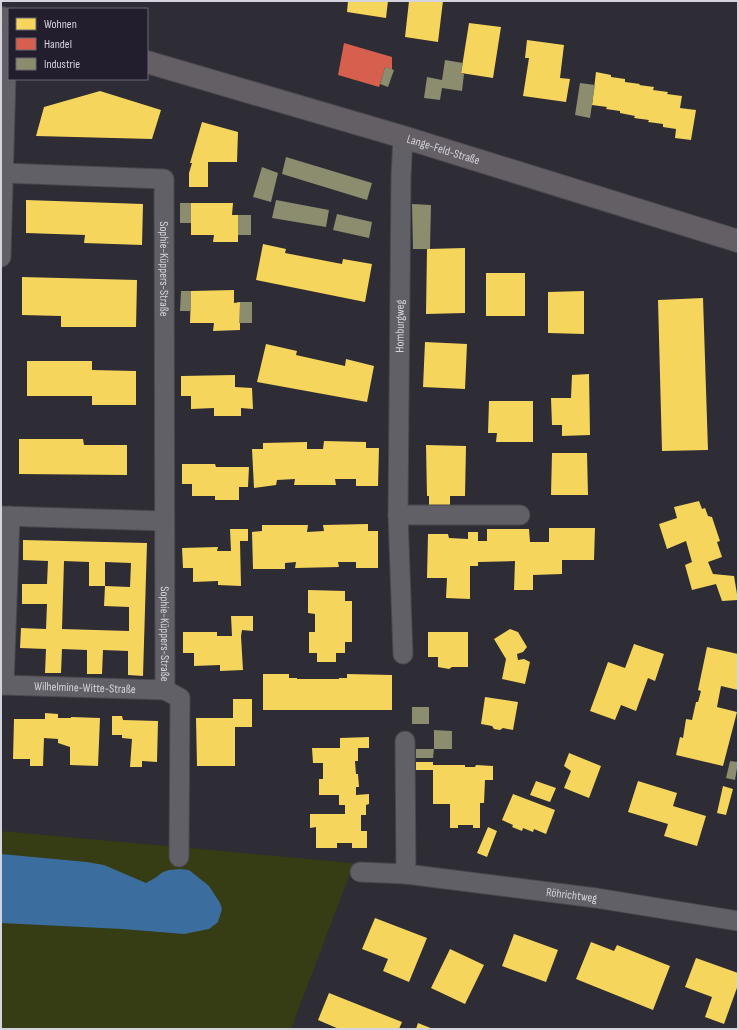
<svg xmlns="http://www.w3.org/2000/svg" width="739" height="1030" viewBox="0 0 739 1030" font-family="'Sofia Sans Condensed',sans-serif">
  <rect width="100%" height="100%" fill="#2e2c34"/>
  <path fill="#363c13" d="M1 831 354 863 291 1029H1Z"/>
  <path fill="#3b6d9e" d="M1 854 87 862 104 865 146 883 155 878 163 872 169 870 180 869 189 870 209 886 220 903 222 909 218 922 209 929 184 934 122 929 1 923Z"/>
  <path fill="#f6d55c" fill-rule="evenodd" d="M348 1H388L386 18 347 12Z
    M409 1H443L438 42 405 37Z
    M469 23 501 27 493 78 461 73Z
    M527 40 564 45 560 78 570 79 566 102 523 96 529 58H525Z
    M596 72 611 75V77L625 79V82L640 84 639 85 654 87 653 90 668 92 667 94 682 96 680 108 696 110 691 140 675 138 676 129 663 127V124L648 122 649 120 634 118 635 116 620 113V111L606 109 607 107 592 105Z
    M100 91 161 110 152 139 36 136 44 107Z
    M202 122 238 132 237 162H208V187H189V173L192 163H190Z
    M26 200 143 204 142 245 84 243 85 235 26 233Z
    M191 203H233L232 215H238V242H213L214 235H191Z
    M263 244 286 249 285 253 342 264 343 259 372 264 365 302 256 280Z
    M465 248V313L426 314 427 249Z
    M486 273H525V316H486Z
    M22 277 137 280 136 327H61V316L22 315Z
    M234 290V303L240 302V330L213 331 214 323H190L191 291Z
    M584 291V334L548 333V292Z
    M703 298 708 450 662 451 658 300Z
    M425 342 467 344 465 389 423 387Z
    M266 344 297 351 296 355 345 366 346 359 374 366 367 402 257 382Z
    M27 361H92V370L136 371V405H92V396H27Z
    M589 374 590 435 562 436V425H552L551 398H571L572 375Z
    M235 375V387L252 388 253 409 241 408V416H214V408L191 409V396H181V376Z
    M489 401H533V442H496L497 433H488Z
    M19 439H83L84 445H127V475L19 474Z
    M324 441 366 442V448H379L378 486H356V479H335L336 485H294L295 479 277 480 276 485 254 488 252 449H263V443L307 442V449H323Z
    M426 445 466 446 465 496H450V506L429 505V496H427Z
    M552 453H587L588 495H551Z
    M182 464H215L216 467H249L248 487H239V500H215V496H192V484H182Z
    M699 501 702 509 705 508 708 516 712 517 720 541 717 542 722 557 708 562 713 574 734 576 738 600 722 601 716 584 692 590 685 565 692 562 686 541 667 549 659 524 677 518 674 507Z
    M368 524V531H378V568H356V562H338L339 567 295 568 296 562 285 563V569H253L252 532 262 531V525H308L307 532 324 531 323 525Z
    M549 528H595L594 560H562V574L533 575V590H514L515 561 478 562V566H470V599L446 598 447 578H427L428 534H448L449 538 468 539V532H478V541H487V529H529L530 542H549Z
    M230 529H248V541H240L241 586 218 585V581L193 582V568H183L182 548 218 547 217 551H231Z
    M23 540 147 543 143 676 128 675V651L103 650 102 674H87V650L62 649 61 673H45L46 649 20 648 21 628 46 629 47 604H22V584H47L48 561 23 560ZM64 561 89 562V586H105V562L131 563 130 587 105 586 104 606 129 607V631L62 629Z
    M308 590 345 591V601H352V642H345V653H336V662H317V653H309V632H315V614L308 613Z
    M231 616H253V631L242 630 241 636 243 670 220 671V665L194 666V653H183V632H217V636H232Z
    M510 629 518 632 527 647 523 652 517 654 518 660 524 659 530 662 525 684 502 679 506 659 494 639Z
    M428 632H468V667H452L449 669 438 667V657H428Z
    M634 644 664 654 655 681 648 678 636 711 621 705 615 720 590 711 608 662 625 668Z
    M707 647 738 654V690L721 686 717 707 737 712 723 766 676 755 680 737 683 738 686 719 692 720 696 702H698L701 691 698 690Z
    M263 674H289V678H297V679H339V678H347V674L392 675V710H263Z
    M485 697 518 702 513 730 503 728 500 730 494 729 492 726 481 724Z
    M233 699H252V727H235V766H197L196 718H233Z
    M45 713 58 714V718H71V717L100 718 98 766 70 765V747L58 743V739L44 738 43 766H30V759H13L14 719H45Z
    M112 716H122L123 720 158 721 157 762 142 761V767H130L132 739 122 738V735H112Z
    M369 737V748H358V761H355L356 774H358L359 787H356V795L369 794V804L366 805V815H361V831H367V848H352V843H337V848H316V827L310 828V814H345V805H339V795H319V779H323V763H313L312 748H340V738Z
    M569 753 601 766 589 798 564 788 571 771 564 766Z
    M416 762H433V765H465V767H475L476 765 493 766V780H485L484 803H480V828H473V825H458V828H450V804H433V770H416Z
    M536 781 556 788 550 802 530 795Z
    M638 781 677 793 673 806 706 816 697 846 664 836 668 824 628 812Z
    M723 786 733 789 726 815 717 813Z
    M513 794 555 810 546 834 534 829 533 832 523 828 522 831 512 827 513 825 502 820Z
    M488 827 497 831 487 857 477 853Z
    M375 918 427 938 409 982 383 971 388 959 362 949Z
    M514 934 558 950 546 982 502 966Z
    M591 942 614 951 617 945 670 966 653 1010 576 979Z
    M450 949 484 965 465 1004 431 988Z
    M696 958 738 973V985L724 1024 705 1017 712 997 685 987Z
    M329 993 402 1022 399 1029H339L318 1020Z
    M418 1023 433 1029H416Z"/>
  <path fill="#d6604d" d="M344 43 392 57V70L385 67 379 87 338 75Z"/>
  <path fill="#8c8c6e" d="M445 60 463 63 461 73 464 74 462 91 442 88 440 100 424 98 427 77 442 80Z
    M385 67 394 70 388 87 380 84Z
    M580 83 595 85 590 118 575 115Z
    M286 157 372 183 367 200 282 174Z
    M262 167 278 173 271 202 253 197Z
    M276 200 329 210 326 227 272 218Z
    M180 203H191V223H180Z
    M412 204 431 205 430 249H413Z
    M337 214 372 222 369 238 333 230Z
    M238 215H251V235H238Z
    M181 291H191V311H180Z
    M240 302H252V323H239Z
    M412 707H429V724H412Z
    M434 730 452 731V749H434Z
    M416 749H434L433 758H416Z
    M730 761 738 762 735 780 726 778Z"/>
  <g fill="none" stroke-linecap="round" stroke-linejoin="round">
    <g stroke="#49474e" stroke-width="21">
      <g id="street">
        <path id="s1" d="M3 173 164 179 165 690 180 698 179 857"/>
        <path d="M1 257 6 76 9 20"/>
        <path d="M398 515H520"/>
        <path d="M1 516 164 521"/>
        <path id="s2" d="M403 654 398 515 401 177 403 137"/>
        <path id="s3" d="M1 685 165 690"/>
        <path d="M4 685 10 516"/>
        <path id="s4" d="M405 741 406 874 596 898 738 921"/>
        <path d="M360 872 406 874"/>
      </g>
    </g>
    <g stroke="#49474e" stroke-width="24">
      <g id="secondary">
        <path d="M1 18 9 20"/>
        <path id="s5" d="M147 62 403 137 738 241"/>
      </g>
    </g>
    <use href="#street" stroke="#626067" stroke-width="19"/>
    <use href="#secondary" stroke="#645e65" stroke-width="22"/>
  </g>
  <g text-anchor="middle" stroke-width="4" stroke-linejoin="round" paint-order="stroke">
    <g font-size="12" fill="#d5d3de" stroke="#221e2e">
      <text dy="4" stroke="none"><textPath href="#s5" startOffset="309">Lange-Feld-Straße</textPath></text>
      <text dy="4" stroke="none"><textPath href="#s1" startOffset="251">Sophie-Küppers-Straße</textPath></text>
      <text dy="4" stroke="none"><textPath href="#s2" startOffset="328">Homburgweg</textPath></text>
      <text dy="4" stroke="none"><textPath href="#s1" startOffset="616">Sophie-Küppers-Straße</textPath></text>
      <text dy="4" stroke="none"><textPath href="#s3" startOffset="84">Wilhelmine-Witte-Straße</textPath></text>
      <text dy="4" stroke="none"><textPath href="#s4" startOffset="300">Röhrichtweg</textPath></text>
    </g>
  </g>
  <rect width="739" height="1030" fill="none" stroke="#d5d3de" stroke-width="4"/>
  <rect x="8" y="8" width="140" height="72" fill="#221e2e" stroke="#6a6674"/>
  <rect x="16" y="18" width="20" height="12" fill="#f6d55c" stroke="#6a6674"/>
  <text x="44" y="28" font-size="12" fill="#d5d3de">Wohnen</text>
  <rect x="16" y="38" width="20" height="12" fill="#d6604d" stroke="#6a6674"/>
  <text x="44" y="48" font-size="12" fill="#d5d3de">Handel</text>
  <rect x="16" y="58" width="20" height="12" fill="#8c8c6e" stroke="#6a6674"/>
  <text x="44" y="68" font-size="12" fill="#d5d3de">Industrie</text>
</svg>
